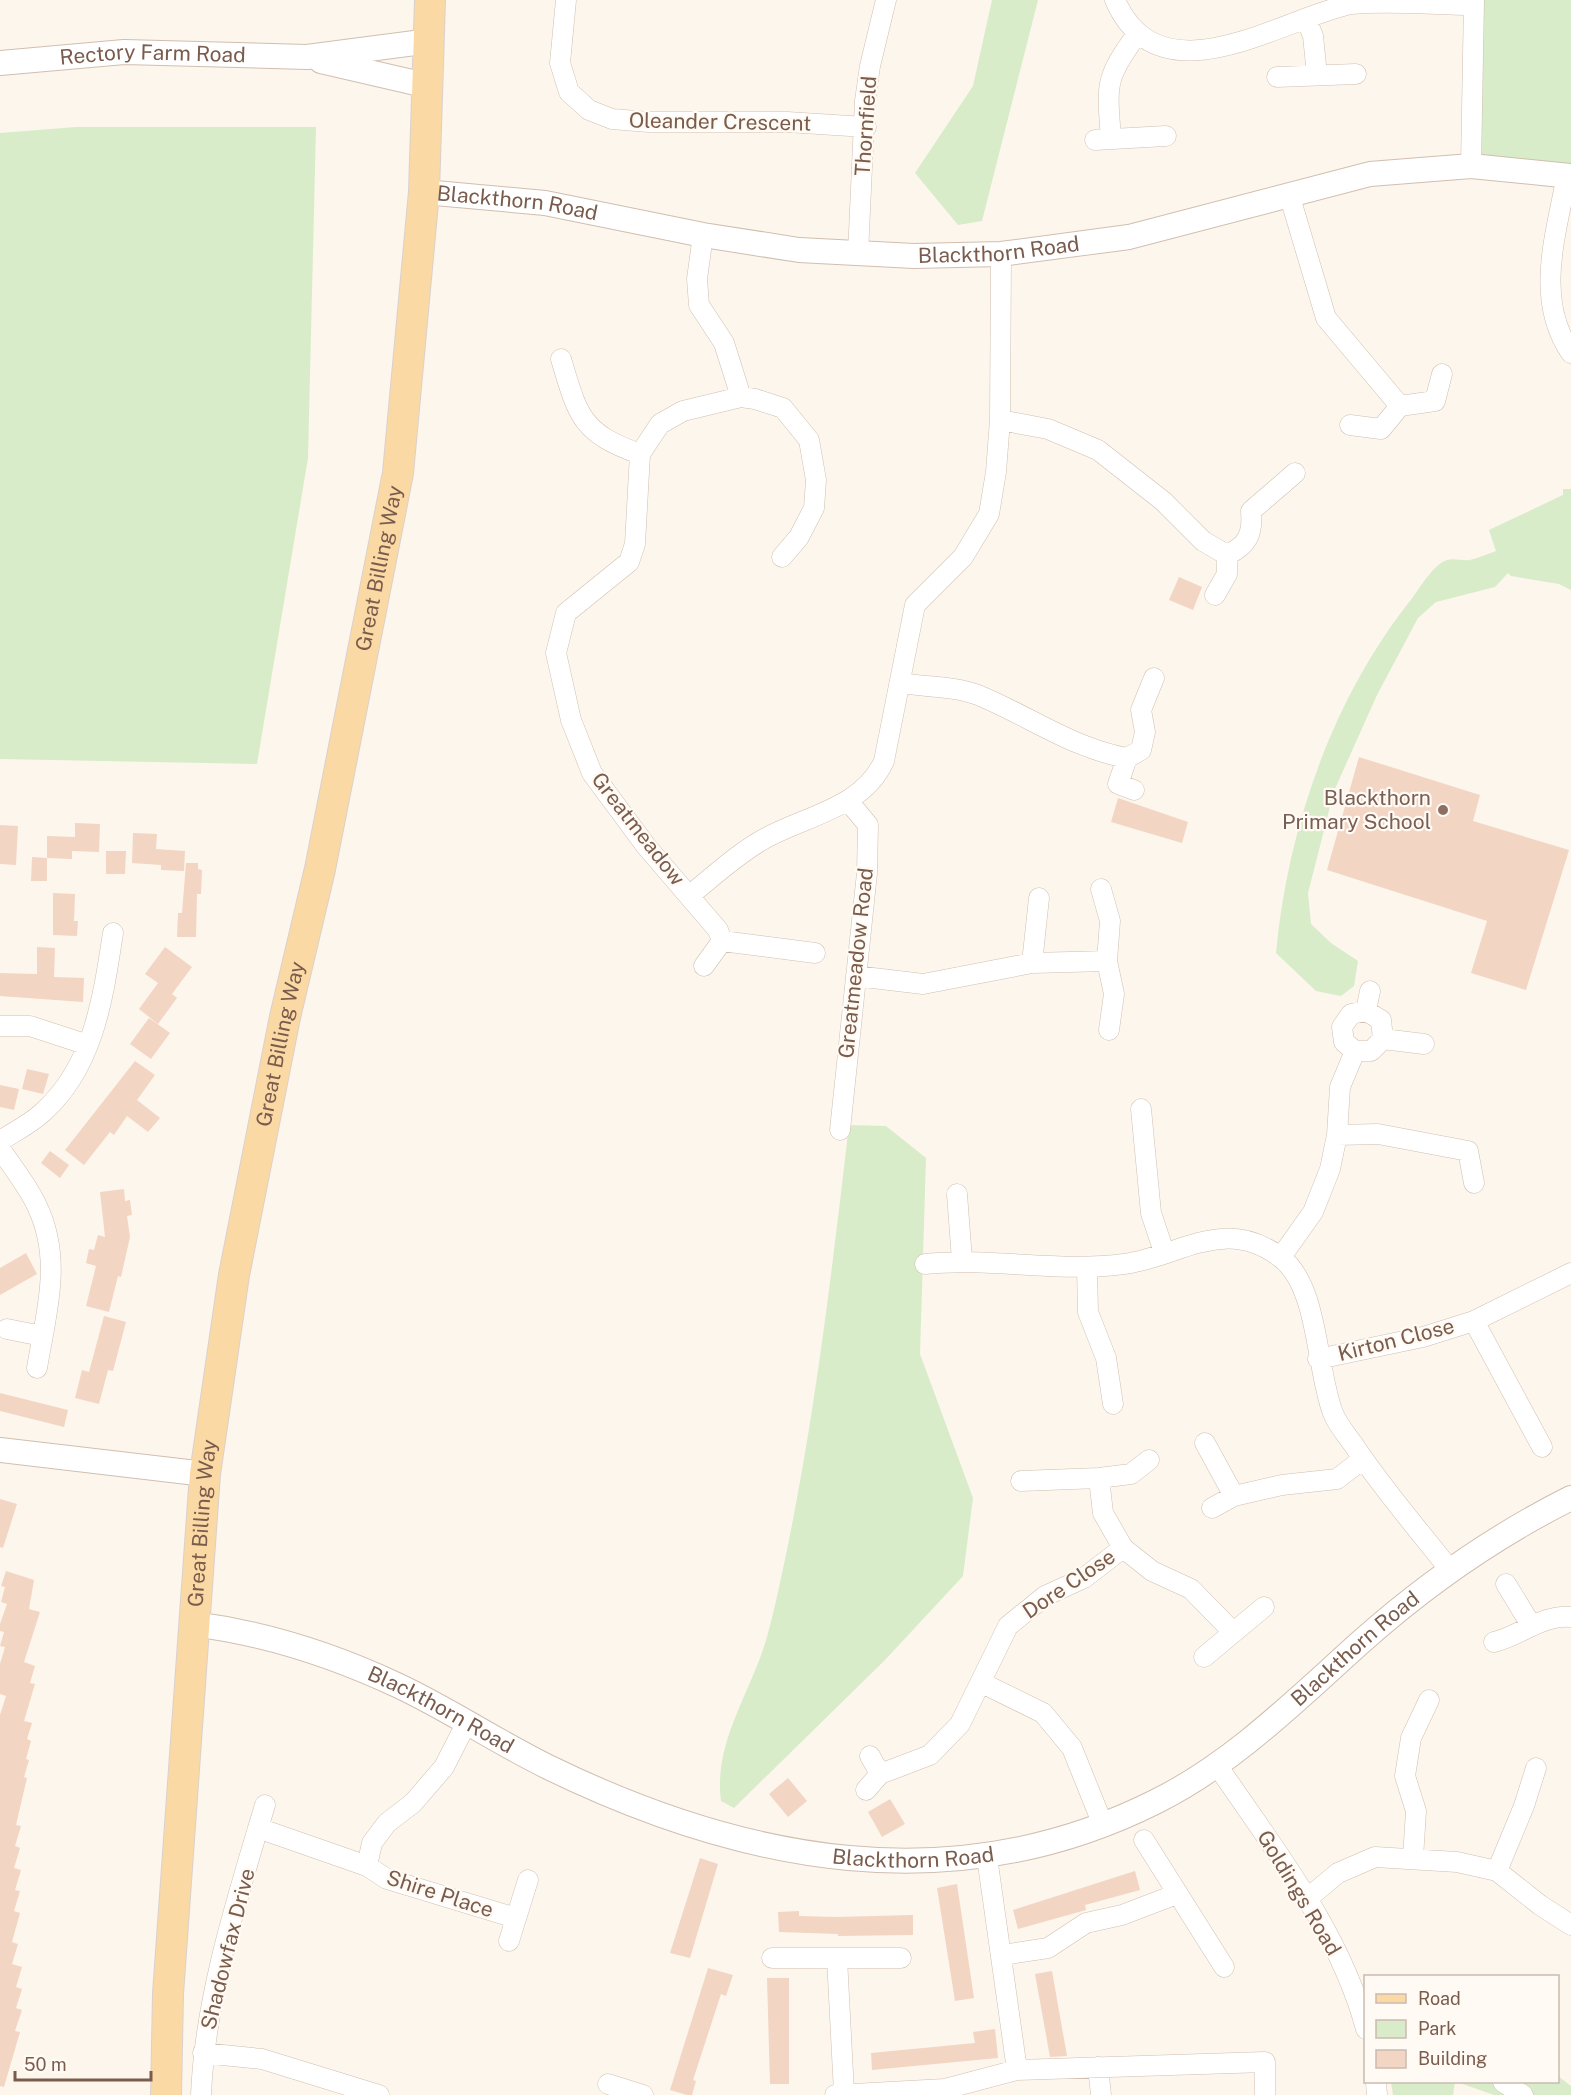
<svg xmlns="http://www.w3.org/2000/svg" width="1571" height="2095" viewBox="0 0 1571 2095" font-family="'Public Sans',sans-serif">
  <rect width="100%" height="100%" fill="#fdf6ec"/>
  <path fill="#d8ecc9" d="M992 0H1038L982 221 958 225 915 173 973 86Z
    M1474 0H1571V176L1471 166Z
    M76 127H316L308 458 257 764 0 759V133Z
    M1563 489H1571V590L1559 584 1511 576 1508 573 1495 587 1436 602 1418 618 1377 695 1334 791 1308 893 1311 924 1331 943 1358 961 1354 986 1341 996 1316 991 1276 953C1288 826 1333 697 1413 597 1421 586 1434 564 1447 560 1454 558 1462 561 1470 560 1478 558 1487 554 1496 551L1489 530 1563 495Z
    M849 1125 886 1126 926 1158 920 1354 973 1498 963 1576 885 1660 734 1808 721 1801C713 1742 752 1691 767 1637 776 1604 783 1569 790 1535 817 1399 833 1262 849 1125Z
    M1558 2076 1571 2086V2095H1494L1457 2082H1558Z
    M1391 2082H1455L1453 2095H1393Z"/>
  <path fill="#f3d5c3" d="M1179 577 1202 587 1193 610 1169 600Z
    M1359 757 1480 795 1473 821 1569 850 1526 990 1471 973 1487 921 1327 870Z
    M1118 798 1188 822 1182 843 1111 822Z
    M75 823 100 824 99 852 72 851V859L47 858V836L75 837Z
    M0 825 18 826 16 865 0 864Z
    M133 833 157 834 156 849 185 851 184 871 161 870V865L132 863Z
    M106 851H126L125 874H106Z
    M32 857 47 858V881H31Z
    M186 863H198V869L202 870 201 894H197L196 937H177L178 913H182Z
    M53 893 75 894 74 921H78L77 936 53 935Z
    M37 947 55 948 54 977 84 978 83 1002 0 996V973L37 974Z
    M165 947 192 967 172 994 177 998 158 1024 139 1009 158 983 145 974Z
    M149 1018 170 1033 151 1059 130 1044Z
    M135 1061 155 1075 137 1100 160 1118 148 1132 127 1116 114 1135 110 1132 84 1165 65 1150Z
    M27 1069 49 1074 43 1094 22 1089Z
    M0 1085 19 1089 14 1110 0 1107Z
    M50 1151 69 1165 60 1178 41 1163Z
    M124 1189 125 1201 130 1200 132 1215 127 1216 130 1237 121 1277 118 1276 109 1312 86 1306 96 1266 86 1263 89 1249 94 1250 98 1235 105 1237 100 1192Z
    M26 1253 37 1274 0 1295V1268Z
    M104 1316 126 1322 113 1371 108 1370 99 1404 75 1398 82 1370 89 1372Z
    M0 1393 68 1410 64 1427 0 1411Z
    M0 1499 17 1504 3 1548 0 1547Z
    M6 1571 34 1580 29 1609 40 1612 24 1662 35 1666 30 1683 35 1684 24 1721 32 1723 27 1739 31 1741 26 1759 29 1760 24 1777 27 1778 16 1825 21 1826 15 1846 20 1848 14 1868 21 1870 15 1890 20 1891 14 1911 20 1913 12 1942 18 1944 12 1964 22 1967 16 1987 22 1989 16 2008 22 2010 15 2031 20 2032 4 2087 0 2086V1715L6 1696 0 1694V1664L5 1647 0 1646 4 1632 0 1631V1624L7 1604 1 1602 5 1587 1 1586Z
    M788 1778 807 1801 788 1817 769 1794Z
    M890 1799 905 1824 882 1837 868 1812Z
    M700 1858 718 1864 690 1958 670 1953Z
    M1135 1871 1140 1890 1085 1905 1086 1910 1018 1929 1013 1910Z
    M957 1884 974 1998 955 2001 937 1888Z
    M799 1911V1916L837 1917 913 1915V1935L838 1936V1934L779 1932 778 1912Z
    M708 1968 733 1975 726 1996 721 1994 693 2080 696 2081 692 2095H687L670 2090Z
    M1052 1971 1067 2056 1050 2057 1035 1974Z
    M767 1978H789V2084H770Z
    M995 2029 998 2058 872 2070 871 2053 975 2043 973 2032Z"/>
  <g fill="none" stroke-linecap="round" stroke-linejoin="round">
    <g stroke="#d1beb0" stroke-width="21">
      <path id="minor" d="M566 0 560 63 569 92 589 110 612 119 649 122H787L866 127
        M1115 0C1160 103 1280 19 1351 4 1390 0 1434 5 1474 5
        M1306 19 1313 36 1317 75
        M1277 77 1356 74
        M1111 139C1107 84 1104 79 1138 33
        M1095 140 1166 136
        M1471 166 1474 0
        M1567 175C1556 235 1534 299 1571 353
        M1289 194 1326 318 1400 406
        M703 235 697 279 699 305 724 343 741 397
        M858 254 865 101 870 66 886 0
        M561 359C578 416 581 433 640 454
        M1000 420 1048 429 1098 450 1163 501 1203 541 1227 555
        M1350 425 1381 429 1400 406 1435 401 1442 374
        M782 557 799 537 814 508 816 480 809 440 783 408 755 399 741 397 683 411 660 424 640 454 635 544 629 562 566 613 556 653 571 720 592 773 646 846 718 930 722 941 815 953
        M1215 595 1227 574V555C1248 545 1253 534 1251 511L1295 473
        M900 683C924 687 955 686 978 695 1029 716 1072 748 1127 758
        M1134 790 1118 784 1127 758 1141 750 1145 732 1141 710 1154 678
        M1101 889 1110 921 1107 961 1114 994 1109 1030
        M690 895C714 876 737 854 764 839 805 816 863 808 884 761L915 605 963 557 989 514 996 472 1000 420 1001 254
        M1032 963 1039 898
        M704 966 722 941
        M856 976 923 984 1032 963 1107 961
        M1366 1011 1370 991
        M0 1026H30L88 1045
        M1383 1039 1424 1044
        M1141 1109 1151 1213 1164 1252
        M840 1130 867 873 868 825 849 802
        M1337 1135 1378 1134 1468 1151 1474 1183
        M0 1141C14 1132 30 1124 42 1113 94 1067 103 998 113 933
        M0 1148C12 1167 28 1186 37 1206 63 1260 46 1313 37 1368
        M957 1194 962 1260
        M1281 1257 1313 1212 1330 1169 1337 1135 1340 1087 1355 1051 1344 1042 1342 1027 1351 1014 1366 1011 1381 1020 1383 1039 1371 1051H1355
        M925 1264C991 1257 1058 1273 1124 1264 1179 1257 1224 1215 1280 1257 1319 1285 1316 1370 1333 1413 1337 1424 1346 1434 1353 1444 1382 1488 1417 1528 1450 1570
        M1087 1268 1088 1312 1106 1358 1113 1404
        M1474 1321 1542 1447
        M7 1329 42 1336
        M1318 1359 1423 1337 1474 1321 1571 1273
        M1205 1443 1234 1496
        M1099 1478 1103 1513 1123 1548 1152 1571 1191 1589 1233 1632
        M1021 1481 1099 1478 1131 1474 1149 1460
        M1212 1508 1234 1496 1282 1485 1337 1479 1363 1459
        M1506 1584 1531 1625
        M1494 1642C1520 1636 1543 1614 1571 1617
        M1204 1657 1264 1607
        M982 1683 1043 1713 1072 1748 1103 1825
        M870 1756 880 1774
        M1217 1765C1273 1848 1340 1931 1366 2029
        M866 1790 880 1774 930 1755 960 1724 1008 1626 1045 1596 1084 1578 1123 1548
        M258 1828 367 1866 372 1843 387 1823 413 1803 444 1767 467 1722
        M1144 1840 1224 1967
        M987 1857 1017 2070
        M1413 1858 1416 1811 1405 1776 1411 1738 1429 1700
        M367 1866 387 1879 516 1918
        M1497 1871 1524 1806 1536 1768
        M1308 1898 1338 1873 1375 1857 1457 1862 1497 1871 1540 1905 1571 1925
        M509 1941 528 1880
        M1003 1955 1048 1948 1086 1923 1122 1915 1177 1894
        M772 1958H901
        M837 1958 844 2093
        M203 2053 262 2059 379 2095
        M1098 2067 1101 2095
        M1376 2082 1377 2095
        M1503 2082 1523 2095
        M608 2084 643 2095
        M201 2095C205 1997 237 1899 265 1805
        M835 2095 945 2089 1017 2070 1265 2062V2095"/>
    </g>
    <g stroke="#d1beb0" stroke-width="26">
      <g id="tertiary">
        <path d="M321 61 429 86"/>
        <path id="s1" d="M0 63 124 52 307 57 430 41"/>
        <path id="s2" d="M424 192 545 203 703 235 799 250 914 256 1001 254 1129 237 1370 174 1471 166 1571 176"/>
        <path d="M0 1450 205 1474"/>
        <path id="s3" d="M193 1624C265 1633 333 1655 399 1686 450 1710 497 1742 548 1767 743 1862 953 1903 1155 1802 1234 1763 1297 1699 1362 1641 1425 1585 1495 1536 1571 1498"/>
      </g>
    </g>
    <g stroke="#dad1cd" stroke-width="32">
      <g id="primary">
        <path id="s4" d="M166 2095 168 1994 205 1474 234 1275 285 1017 320 869 398 473 424 192 430 0"/>
      </g>
    </g>
    <use href="#minor" stroke="#fff" stroke-width="20"/>
    <use href="#tertiary" stroke="#fff" stroke-width="24"/>
    <use href="#primary" stroke="#fbd9a5" stroke-width="30"/>
  </g>
  <circle fill="#8d6e63" stroke="#fffaf3" stroke-width="2" cx="1443" cy="810" r="6"/>
  <g text-anchor="middle" stroke-width="4.5" stroke-linejoin="round" paint-order="stroke">
    <g font-size="21" fill="#7a5c4d" stroke="#fffaf3">
      <text dy="7" stroke="none"><textPath href="#s1" startOffset="153">Rectory Farm Road</textPath></text>
      <text transform="translate(720 122) rotate(1)" y="7">Oleander Crescent</text>
      <text transform="translate(866 126) rotate(-86)" y="7">Thornfield</text>
      <text dy="7" stroke="none"><textPath href="#s2" startOffset="94">Blackthorn Road</textPath></text>
      <text dy="7" stroke="none"><textPath href="#s2" startOffset="580">Blackthorn Road</textPath></text>
      <text dy="7" stroke="none"><textPath href="#s4" startOffset="1545">Great Billing Way</textPath></text>
      <text transform="translate(638 829) rotate(52)" y="7">Greatmeadow</text>
      <text transform="translate(856 963) rotate(-84)" y="7">Greatmeadow Road</text>
      <text dy="7" stroke="none"><textPath href="#s4" startOffset="1059">Great Billing Way</textPath></text>
      <text transform="translate(1396 1340) rotate(-14)" y="7">Kirton Close</text>
      <text dy="7" stroke="none"><textPath href="#s4" startOffset="573">Great Billing Way</textPath></text>
      <text transform="translate(1069 1584) rotate(-34)" y="7">Dore Close</text>
      <text dy="7" stroke="none"><textPath href="#s3" startOffset="1270">Blackthorn Road</textPath></text>
      <text dy="7" stroke="none"><textPath href="#s3" startOffset="264">Blackthorn Road</textPath></text>
      <text dy="7" stroke="none"><textPath href="#s3" startOffset="766">Blackthorn Road</textPath></text>
      <text transform="translate(1299 1893) rotate(59)" y="7">Goldings Road</text>
      <text transform="translate(440 1894) rotate(18)" y="7">Shire Place</text>
      <text transform="translate(228 1949) rotate(-76)" y="7">Shadowfax Drive</text>
    </g>
    <g font-size="21" fill="#785e54" stroke="#fffaf3" text-anchor="end">
      <text x="1431" y="805">Blackthorn<tspan x="1431" dy="24">Primary School</tspan></text>
    </g>
  </g>
  <rect x="1364" y="1975" width="195" height="108" fill="#fffaf3" stroke="#cabbb1" stroke-width="1.5"/>
  <rect x="1376" y="1994" width="30" height="9" fill="#fbd9a5" stroke="#cabbb1" stroke-width="1.5"/>
  <text x="1418" y="2005" font-size="18" fill="#7a5c4d">Road</text>
  <rect x="1376" y="2020" width="30" height="18" fill="#d8ecc9" stroke="#cabbb1" stroke-width="1.5"/>
  <text x="1418" y="2035" font-size="18" fill="#7a5c4d">Park</text>
  <rect x="1376" y="2050" width="30" height="18" fill="#f3d5c3" stroke="#cabbb1" stroke-width="1.5"/>
  <text x="1418" y="2065" font-size="18" fill="#7a5c4d">Building</text>
  <path d="M15 2071v9h136v-9" fill="none" stroke="#7a5c4d" stroke-width="3"/>
  <text x="24" y="2071" font-size="18" fill="#7a5c4d" stroke="#fffaf3" stroke-width="4.5" paint-order="stroke">50 m</text>
</svg>
